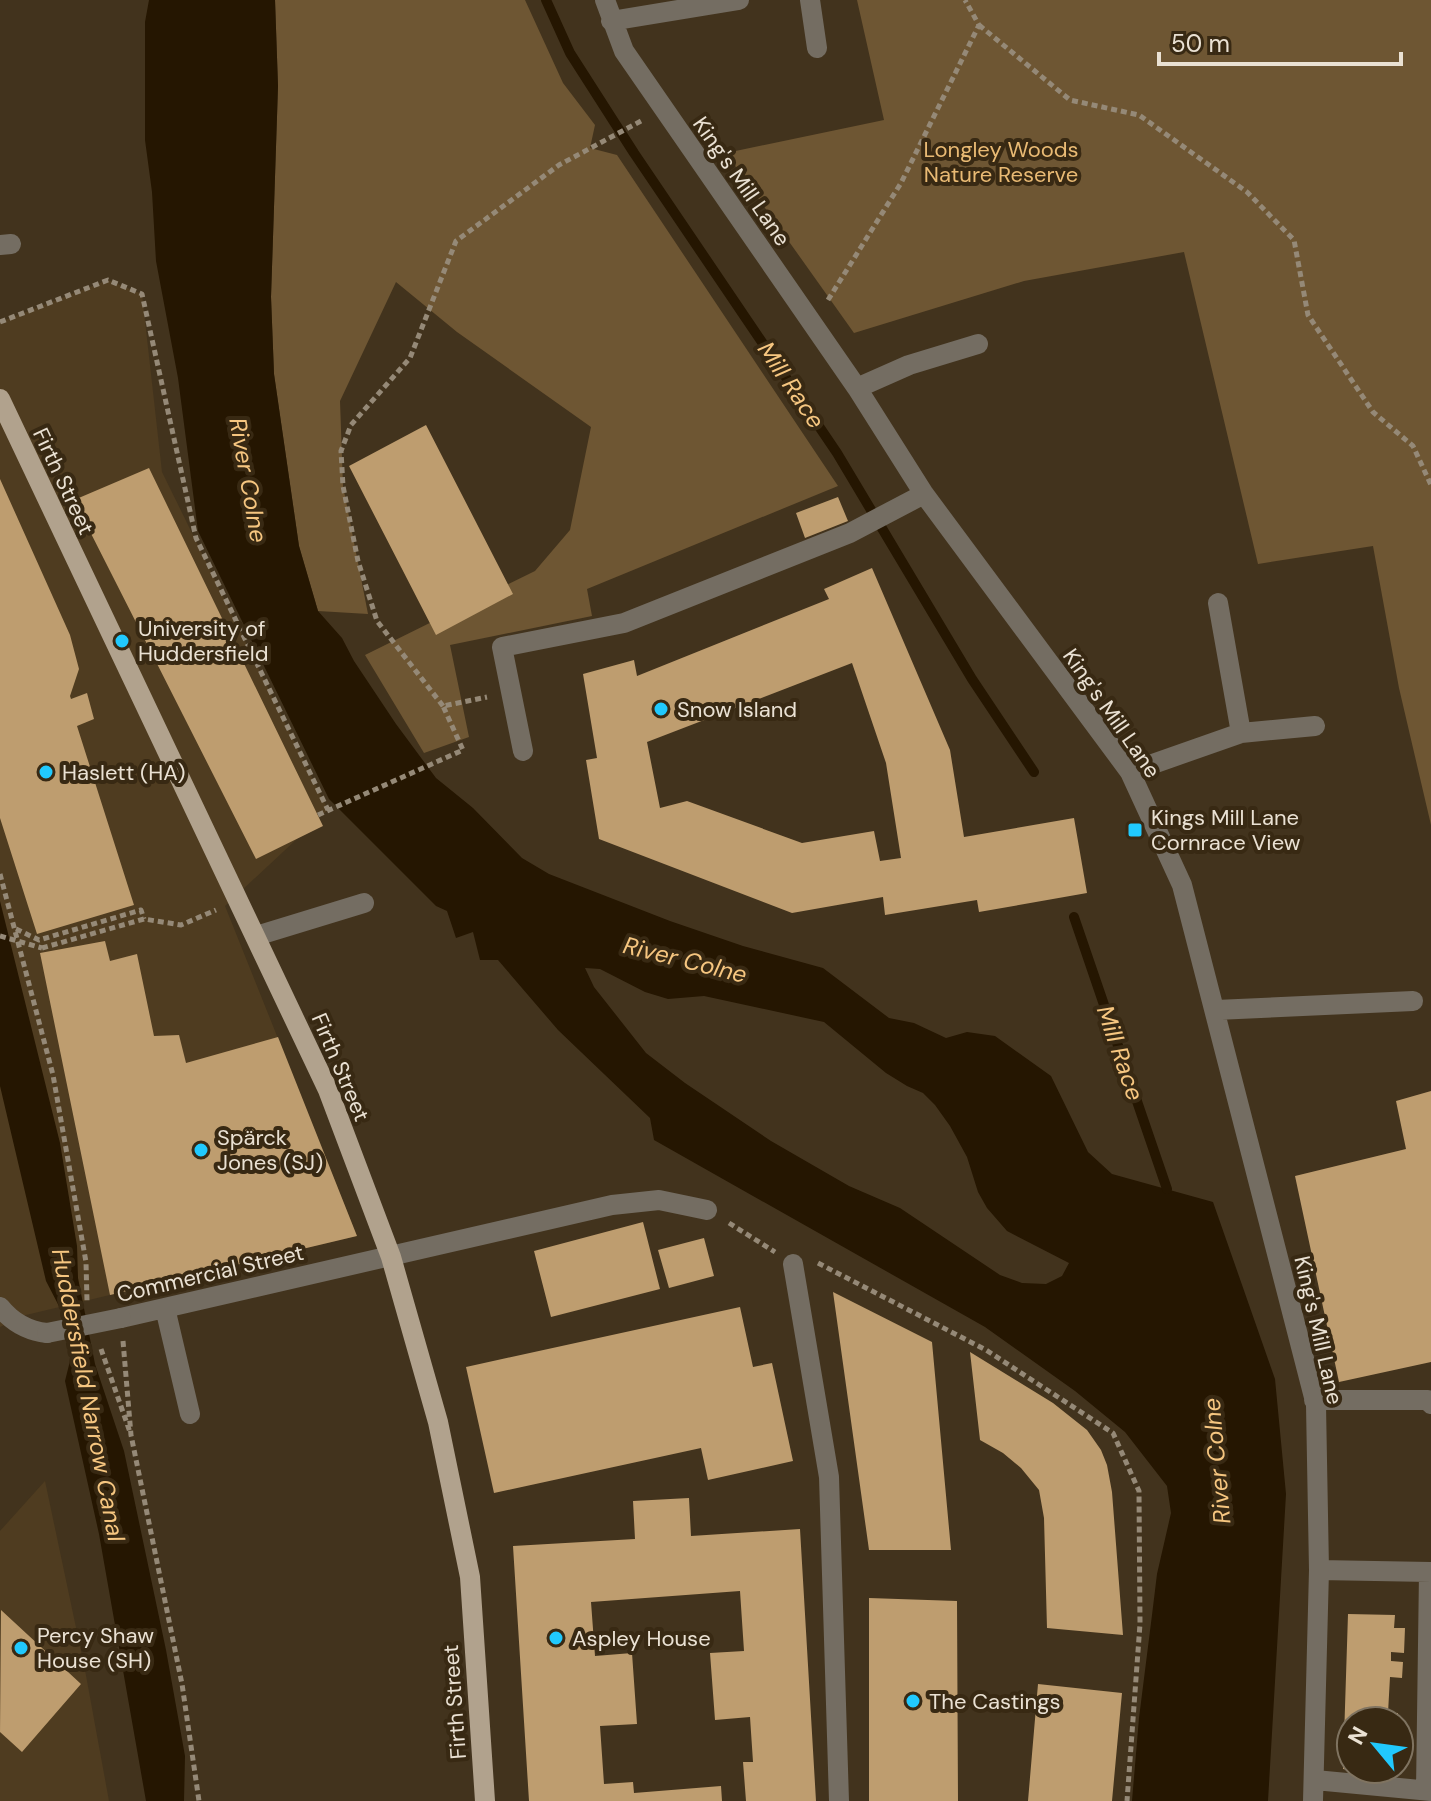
<svg xmlns="http://www.w3.org/2000/svg" width="1431" height="1801" viewBox="0 0 1431 1801" font-family="'DM Sans',sans-serif">
  <rect width="100%" height="100%" fill="#42331d"/>
  <path fill="#4f3c20" d="M108 280 142 294 162 472 328 810 225 906 357 1236 26 1315 0 1327V322Z
    M45 1481 85 1670 109 1801H0V1531Z"/>
  <path fill="#6e5633" d="M275 0H525L563 83 595 125 590 148 617 155 838 486 587 589 592 616 450 645 469 737 424 753 365 655 535 571 570 530 591 427 457 332 396 282 340 401 343 486 368 614 318 611 299 546 274 374 271 297 278 86Z
    M857 0H1431V825L1399 688 1373 546 1258 564 1184 252 1024 281 854 333 726 153 884 120Z"/>
  <path fill="#251601" fill-rule="evenodd" d="M149 0H275L278 86 271 297 274 374 299 546 318 611 342 638 354 661 396 724 436 778 473 808 522 858 549 874 670 921 743 946 823 968 889 1018 914 1023 946 1038 967 1032 995 1036 1051 1076 1088 1152 1112 1174 1213 1202 1275 1379 1286 1494 1268 1801H1132L1139 1718 1152 1615 1157 1574 1171 1513 1167 1486 1125 1432 1075 1391 985 1327 654 1140 650 1118 558 1030 498 960H480L473 932 456 938 447 911 436 906 329 799 198 531 178 378 156 261 152 192 145 140V22ZM585 968 600 969 645 992 668 999 704 996 824 1022 886 1073 907 1086 923 1093 935 1105 950 1126 967 1157 978 1192 987 1208 1007 1231 1069 1263 1062 1276 1046 1284 1022 1283 1000 1275 900 1208 849 1186 771 1141 685 1083 646 1053 594 987Z
    M0 901 60 1143 77 1246 78 1278 95 1364 124 1451 166 1650 185 1756 184 1801H146L99 1534 65 1381 72 1353 61 1310 46 1281 0 1086Z"/>
  <g fill="none" stroke-linecap="round" stroke-linejoin="round">
    <path stroke="#251601" stroke-width="10" d="M546 0 570 53 634 153 837 453 972 679 1034 772
      M1074 917 1167 1189"/>
  </g>
  <path fill="#be9d6f" fill-rule="evenodd" d="M426 425 513 594 436 635 349 466Z
    M149 468 323 826 256 859 74 500Z
    M0 479 70 635 79 669 70 696 71 699 87 693 94 719 77 726 134 905 37 934 0 818Z
    M838 497 848 521 805 538 796 513Z
    M872 568 950 750 964 837 1074 818 1087 893 979 912 977 900 885 915 883 897 792 913 599 839 586 760 597 758 583 674 634 660 637 676 829 599 824 589ZM852 663 886 763 901 858 880 861 874 831 802 843 687 801 660 808 647 742Z
    M105 941 110 961 137 954 154 1036 179 1035 186 1063 278 1037 357 1236 110 1295 40 953Z
    M1431 1091V1362L1339 1382 1295 1176 1406 1149 1396 1101Z
    M643 1222 660 1289 551 1317 534 1251Z
    M704 1238 714 1276 669 1288 658 1250Z
    M833 1292 932 1342 951 1550H869Z
    M740 1307 753 1367 772 1363 793 1461 708 1480 701 1448 494 1493 466 1367Z
    M970 1352 1053 1403 1087 1430 1101 1450 1107 1465 1112 1492 1123 1635 1047 1628 1044 1518 1039 1490 1021 1468 1003 1453 980 1440Z
    M689 1498 691 1536 800 1529 816 1801H746L743 1762H753L750 1717 715 1720 710 1653 744 1651 740 1591 591 1602 595 1656 632 1653 637 1724 600 1726 604 1784 633 1782 634 1793 721 1786 722 1801H529L513 1546 635 1539 633 1501Z
    M869 1598 957 1601 958 1801H869Z
    M1 1610 81 1684 22 1752 0 1732Z
    M1348 1614 1395 1615 1394 1628H1405L1404 1653 1391 1652V1661L1403 1662 1402 1678 1390 1677 1388 1713H1398V1721H1351V1770L1343 1769Z
    M1038 1684 1122 1693 1112 1801H1028Z"/>
  <g fill="none" stroke-linecap="round" stroke-linejoin="round">
    <path stroke="#958977" stroke-width="5" stroke-dasharray="6 4" stroke-linecap="butt" d="M979 25 1070 100 1139 115 1247 192 1294 240 1308 315 1373 412 1413 446 1431 485
      M828 300 901 183 979 25 965 0
      M0 322 108 280 142 294 196 538 328 810
      M443 706 377 621 358 561 343 486 341 451 351 425 410 358 456 241 559 165 641 121
      M318 815 463 750 443 706 487 697
      M0 874 53 1075 86 1262 87 1301
      M16 929 39 940 141 910 144 919
      M42 948 144 919 181 925 216 910
      M729 1223 775 1252
      M818 1263 986 1350 1113 1433 1139 1491 1140 1624 1127 1801
      M123 1341 131 1435 182 1684 199 1801
      M101 1349 131 1435"/>
    <path stroke="#746d62" stroke-width="20" d="M605 0 624 51 857 388 924 494 1130 772 1182 885 1316 1405 1319 1570 1313 1801
      M810 0 817 48
      M611 21 739 0
      M0 245 11 244
      M857 388 909 365 978 344
      M1218 603 1241 733
      M523 751 502 647 624 623 850 533 924 494
      M1130 772 1241 733 1315 726
      M256 936 364 903
      M1216 1010 1413 1001
      M793 1264 829 1477 839 1801
      M0 1307C12 1322 28 1331 47 1333
      M165 1308 190 1414
      M121 1318 612 1205 659 1200 707 1210
      M1314 1400H1428L1431 1404
      M1319 1570 1431 1572
      M1315 1780 1431 1791
      M1426 1790 1429 1572"/>
    <path stroke="#b1a28d" stroke-width="20" d="M0 399 328 1090 391 1257 438 1422 470 1577 485 1801"/>
    <path stroke="#958977" stroke-width="5" stroke-dasharray="6 4" stroke-linecap="butt" d="M0 936 42 948"/>
    <path stroke="#746d62" stroke-width="20" d="M47 1333 121 1318"/>
  </g>
  <g fill="#21c9fd" stroke="#382913" stroke-width="3">
    <circle cx="122" cy="641" r="8"/>
    <circle cx="661" cy="709" r="8"/>
    <circle cx="46" cy="772" r="8"/>
    <rect x="1127" y="822" width="16" height="16" rx="4"/>
    <circle cx="201" cy="1150" r="8"/>
    <circle cx="556" cy="1638" r="8"/>
    <circle cx="21" cy="1648" r="8"/>
    <circle cx="913" cy="1701" r="8"/>
  </g>
  <g text-anchor="middle" stroke-width="8" stroke-linejoin="round" paint-order="stroke">
    <g font-size="22" fill="#e9ba74" stroke="#382913">
      <text x="1001" y="157">Longley Woods<tspan x="1001" dy="25">Nature Reserve</tspan></text>
    </g>
    <g font-size="22" fill="#eae1d3" stroke="#382913">
      <text transform="translate(742 181) rotate(55)" y="8">King's Mill Lane</text>
      <text transform="translate(64 481) rotate(65)" y="8">Firth Street</text>
      <text transform="translate(1112 713) rotate(55)" y="8">King's Mill Lane</text>
      <text transform="translate(341 1067) rotate(67)" y="8">Firth Street</text>
      <text transform="translate(210 1273) rotate(-13)" y="8">Commercial Street</text>
      <text transform="translate(1319 1330) rotate(77)" y="8">King's Mill Lane</text>
      <text transform="translate(454 1702) rotate(-94)" y="8">Firth Street</text>
    </g>
    <g font-size="22" fill="#eae1d3" stroke="#382913" text-anchor="start">
      <text x="138" y="636">University of<tspan x="138" dy="25">Huddersfield</tspan></text>
      <text x="677" y="717">Snow Island</text>
      <text x="62" y="780">Haslett (HA)</text>
      <text x="1151" y="825">Kings Mill Lane<tspan x="1151" dy="25">Cornrace View</tspan></text>
      <text x="217" y="1145">Spärck<tspan x="217" dy="25">Jones (SJ)</tspan></text>
      <text x="37" y="1643">Percy Shaw<tspan x="37" dy="25">House (SH)</tspan></text>
      <text x="572" y="1646">Aspley House</text>
      <text x="929" y="1709">The Castings</text>
    </g>
    <g font-size="24" font-style="italic" fill="#f6c680" stroke="#382913">
      <text transform="translate(791 385) rotate(56)" y="8">Mill Race</text>
      <text transform="translate(248 480) rotate(80)" y="8">River Colne</text>
      <text transform="translate(685 960) rotate(14)" y="8">River Colne</text>
      <text transform="translate(1120 1053) rotate(71)" y="8">Mill Race</text>
      <text transform="translate(88 1395) rotate(79)" y="8">Huddersfield Narrow Canal</text>
      <text transform="translate(1217 1461) rotate(-95)" y="8">River Colne</text>
    </g>
  </g>
  <g transform="translate(1375 1745) rotate(299)"><circle r="38" fill="#382913" stroke="#7f7360" stroke-width="2"/>
  <path d="M0-6L14 30L0 20L-14 30Z" fill="#21c9fd"/>
  <text y="-12" font-size="22" font-weight="bold" text-anchor="middle" fill="#eae1d3">N</text>
  </g>
  <path d="M1159 52v12h242v-12" fill="none" stroke="#eae1d3" stroke-width="4"/>
  <text x="1171" y="52" font-size="24" fill="#eae1d3" stroke="#382913" stroke-width="6" paint-order="stroke">50 m</text>
</svg>
